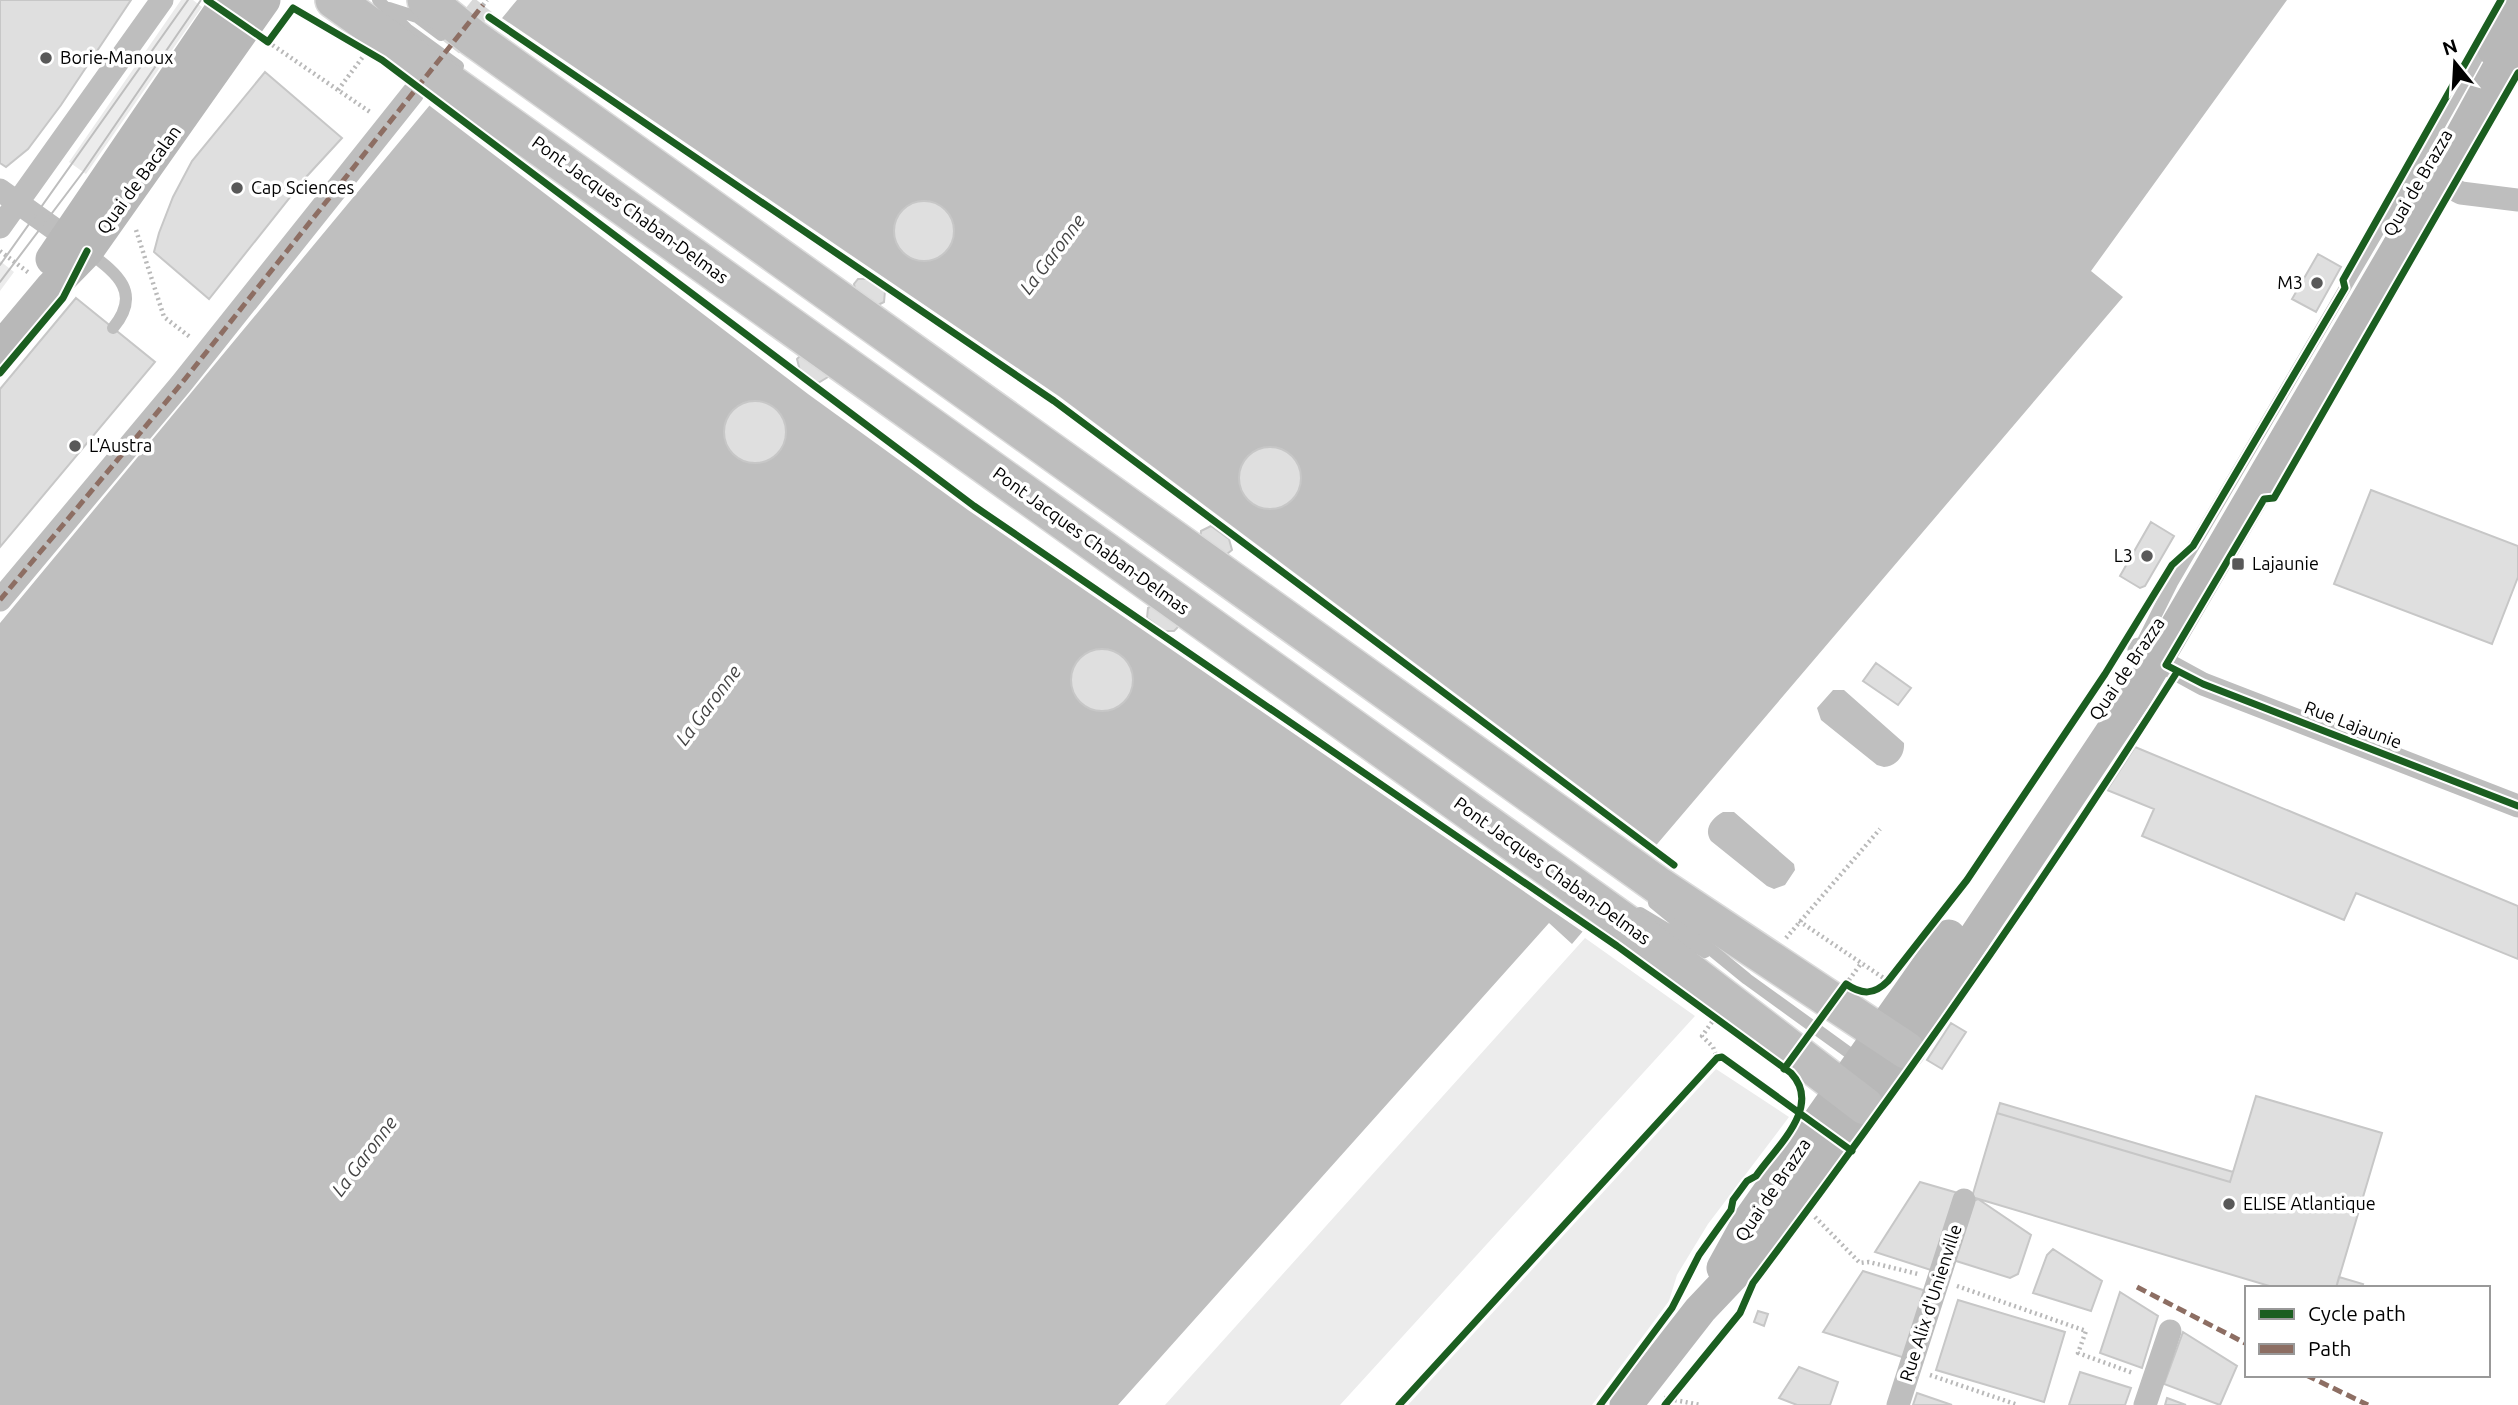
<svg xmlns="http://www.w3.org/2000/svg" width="2518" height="1405" viewBox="0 0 2518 1405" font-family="Ubuntu,sans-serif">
  <rect width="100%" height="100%" fill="#fff"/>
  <path fill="#ececec" d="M181 0H193L202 7 86 174 69 162Z
    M0 261 14 272 0 291Z
    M1585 938 1695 1016 1340 1405H1165Z
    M1716 1069 1789 1117 1708 1224 1677 1275 1669 1301 1592 1405H1408Z"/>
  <path fill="#bfbfbf" d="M517 0H2287L2091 271 2123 297 1572 944 1549 923 1118 1405H0V623Z
    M1833 690H1844L1904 743C1905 756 1896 766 1884 767L1877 765 1821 720 1817 708Z
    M1723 812H1734L1794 864 1795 870 1785 885 1774 889 1767 886 1711 841C1703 829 1712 818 1723 812Z"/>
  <path fill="#fff" d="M499 16 1060 397 1660 847 1586 934 968 510 808 394 426 103Z"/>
  <path fill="#dfdfdf" stroke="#c7c7c7" stroke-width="2" d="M0 0H131L61 105 28 149 6 167 0 163Z
    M265 72 342 138 307 176 209 299 154 252 159 233 173 197 192 161Z
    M894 231a30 30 0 1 1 60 0a30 30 0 1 1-60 0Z
    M2318 254 2341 267 2316 312 2292 299Z
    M858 279H867L885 291 884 302 874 307 856 295 854 284Z
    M76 298 155 362 0 547V389Z
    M801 355 829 367 828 377 818 383 800 371 797 359Z
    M724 432a31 31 0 1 1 62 0a31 31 0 1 1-62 0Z
    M1239 478a31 31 0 1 1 62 0a31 31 0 1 1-62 0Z
    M2371 490 2518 546V577L2492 644 2334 584Z
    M2151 522 2174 536 2145 586 2140 588 2120 576Z
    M1211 526 1229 539 1232 550 1227 554H1217L1200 542 1201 531Z
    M1158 603 1175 615 1178 627 1174 631H1164L1147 618 1148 608Z
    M1071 680a31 31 0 1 1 62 0a31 31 0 1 1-62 0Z
    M1876 663 1911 688 1898 705 1863 681Z
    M2135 747 2518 906V959L2356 893 2344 920 2142 836 2154 809 2107 790Z
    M1951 1023 1966 1032 1942 1069 1927 1060Z
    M2256 1096 2382 1133 2336 1288H2276L1972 1197 1997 1113 2230 1182Z
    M2000 1103 2233 1172 2230 1182 1997 1113Z
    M1920 1182 1958 1193 1934 1271 1875 1252Z
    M1978 1199 2031 1235 2018 1274 2010 1278 1953 1260 1971 1202Z
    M2053 1249 2102 1281 2091 1311 2033 1293 2047 1255Z
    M1863 1271 1926 1291 1905 1358 1823 1332Z
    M2339 1277 2363 1284 2361 1288H2336Z
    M2120 1292 2158 1316 2142 1368 2100 1353Z
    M1958 1300 2065 1332 2044 1402 1936 1370Z
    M1758 1311 1768 1314 1764 1326 1754 1322Z
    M2183 1332 2237 1366 2220 1405 2164 1384Z
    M1799 1367 1838 1382 1830 1405H1797L1779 1398Z
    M2080 1372 2131 1388 2125 1405H2069Z
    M1917 1393 1952 1405H1913Z
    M2167 1398 2186 1405H2165Z"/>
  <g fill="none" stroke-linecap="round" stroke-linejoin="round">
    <path stroke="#d9d9d9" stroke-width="23" stroke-dasharray="23 11" stroke-linecap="butt" d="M429 73 483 5"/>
    <g stroke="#dbdbdb" stroke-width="40">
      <path id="primary" d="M334 0 1630 926 1865 1106
        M426 0 473 38 1659 886 1906 1050"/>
    </g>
    <path stroke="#b9b9b9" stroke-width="4.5" stroke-dasharray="2 3.5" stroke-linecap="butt" d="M483 5 487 0
      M289 12 293 8 311 18
      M268 42 370 112
      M338 90 365 54
      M657 131 1054 401 1476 716
      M136 230 164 317 190 337
      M0 251 29 273
      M691 294 974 506 1336 755
      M1799 921 1888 981
      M1786 938 1880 829
      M1849 980 1862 962
      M1712 1022 1702 1036 1713 1047 1717 1058
      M1815 1217 1860 1263 1869 1262 1918 1274
      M1957 1286 2086 1331 2078 1353 2133 1373
      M1930 1375 2018 1405
      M1664 1398 1701 1405"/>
    <path stroke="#bebebe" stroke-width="12" d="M378 0 407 29 458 66
      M389 8 417 17 441 35
      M87 251C116 273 143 292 113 328
      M2139 649 2172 583 2417 165 2487 40
      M1654 903 1747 979 1859 1060
      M1640 913 1705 952"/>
    <path stroke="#bebebe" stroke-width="23" d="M2426 175 2461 193 2518 200
      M0 190 77 245
      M0 227 162 0
      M0 600 181 384 413 93
      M2139 649 2203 684 2518 806
      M1898 1405 1964 1200
      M2145 1405 2170 1331"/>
    <path stroke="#b8b8b8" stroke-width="33" d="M2494 50 2518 6
      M52 259 228 0
      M0 349 51 288 87 251 264 0
      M1723 1268 1750 1219 1949 936
      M1626 1405 1700 1310 1772 1234 1933 1014 1947 979 2137 694 2437 181 2518 33"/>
    <use href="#primary" stroke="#bebebe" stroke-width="37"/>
    <path stroke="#bebebe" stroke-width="2" d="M0 265 188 0
      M0 282 83 172 201 0"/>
    <path stroke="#8d6e63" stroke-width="5" stroke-dasharray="10 5" stroke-linecap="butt" d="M0 600 181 384 483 5
      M2137 1287 2247 1344
      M2306 1375 2368 1405"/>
    <g stroke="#fff" stroke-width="11">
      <path id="cycleway" d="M207 0 268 42 293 8 382 60 974 506 1617 946 1791 1073C1823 1107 1776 1147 1756 1176L1747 1181 1733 1200 1731 1210 1699 1255 1672 1308 1600 1405
        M489 17 1054 401 1674 865
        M2518 73 2274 498 2264 499 2166 665 2203 684 2518 806
        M0 373 63 298 87 251
        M1784 1069 1846 984C1862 995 1874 995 1888 981L1967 880 2105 674 2172 565 2193 546 2345 288 2343 280 2501 0
        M1399 1405 1717 1058 1722 1057 1852 1151
        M1665 1405 1740 1313 1753 1283C1902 1085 2044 882 2177 672"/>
    </g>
    <use href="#cycleway" stroke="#1b5e20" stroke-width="7"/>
  </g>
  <g fill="#595959" stroke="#fff" stroke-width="2.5">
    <circle cx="46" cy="58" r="7"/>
    <circle cx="237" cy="188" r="7"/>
    <circle cx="2317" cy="283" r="7"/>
    <circle cx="75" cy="446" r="7"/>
    <circle cx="2147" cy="556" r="7"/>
    <rect x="2231" y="557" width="14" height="14" rx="3.5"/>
    <circle cx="2229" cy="1204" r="7"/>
  </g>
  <g text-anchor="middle" stroke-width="7" stroke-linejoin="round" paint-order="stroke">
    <g font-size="18" fill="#000" stroke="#fff" text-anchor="start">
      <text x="60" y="64">Borie-Manoux</text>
      <text x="251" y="194">Cap Sciences</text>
      <text x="2303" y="289" text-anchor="end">M3</text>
      <text x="89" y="452">L'Austra</text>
      <text x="2133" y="562" text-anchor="end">L3</text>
      <text x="2252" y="570">Lajaunie</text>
      <text x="2243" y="1210">ELISE Atlantique</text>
    </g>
    <g font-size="18" fill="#000" stroke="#fff">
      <text transform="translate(139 180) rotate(-54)" y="6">Quai de Bacalan</text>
      <text transform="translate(2418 183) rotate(-60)" y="6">Quai de Brazza</text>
      <text transform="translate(630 210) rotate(36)" y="6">Pont Jacques Chaban-Delmas</text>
      <text transform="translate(1091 541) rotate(36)" y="6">Pont Jacques Chaban-Delmas</text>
      <text transform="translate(2127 669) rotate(-56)" y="6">Quai de Brazza</text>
      <text transform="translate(2353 725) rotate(21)" y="6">Rue Lajaunie</text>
      <text transform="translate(1552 871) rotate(36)" y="6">Pont Jacques Chaban-Delmas</text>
      <text transform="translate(1773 1190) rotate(-56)" y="6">Quai de Brazza</text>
      <text transform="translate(1931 1303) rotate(-72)" y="6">Rue Alix d'Unienville</text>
    </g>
    <g font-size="19" font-style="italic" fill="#444" stroke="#fff">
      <text transform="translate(1052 254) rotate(-53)" y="7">La Garonne</text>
      <text transform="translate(708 705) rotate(-53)" y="7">La Garonne</text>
      <text transform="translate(364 1156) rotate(-53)" y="7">La Garonne</text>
    </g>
  </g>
  <rect x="2245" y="1286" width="245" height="91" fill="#ffffff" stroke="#999999" stroke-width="2"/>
  <rect x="2259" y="1309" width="35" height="10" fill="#1b5e20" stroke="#999999" stroke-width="2"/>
  <text x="2308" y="1321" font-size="21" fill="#000000">Cycle path</text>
  <rect x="2259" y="1344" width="35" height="10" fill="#8d6e63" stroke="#999999" stroke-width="2"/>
  <text x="2308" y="1356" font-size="21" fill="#000000">Path</text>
  <g transform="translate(2455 63) rotate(342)" stroke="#ffffff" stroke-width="5" paint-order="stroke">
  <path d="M0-5L12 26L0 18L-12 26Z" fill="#000000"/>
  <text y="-10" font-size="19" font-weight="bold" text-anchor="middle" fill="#000000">N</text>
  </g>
</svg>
